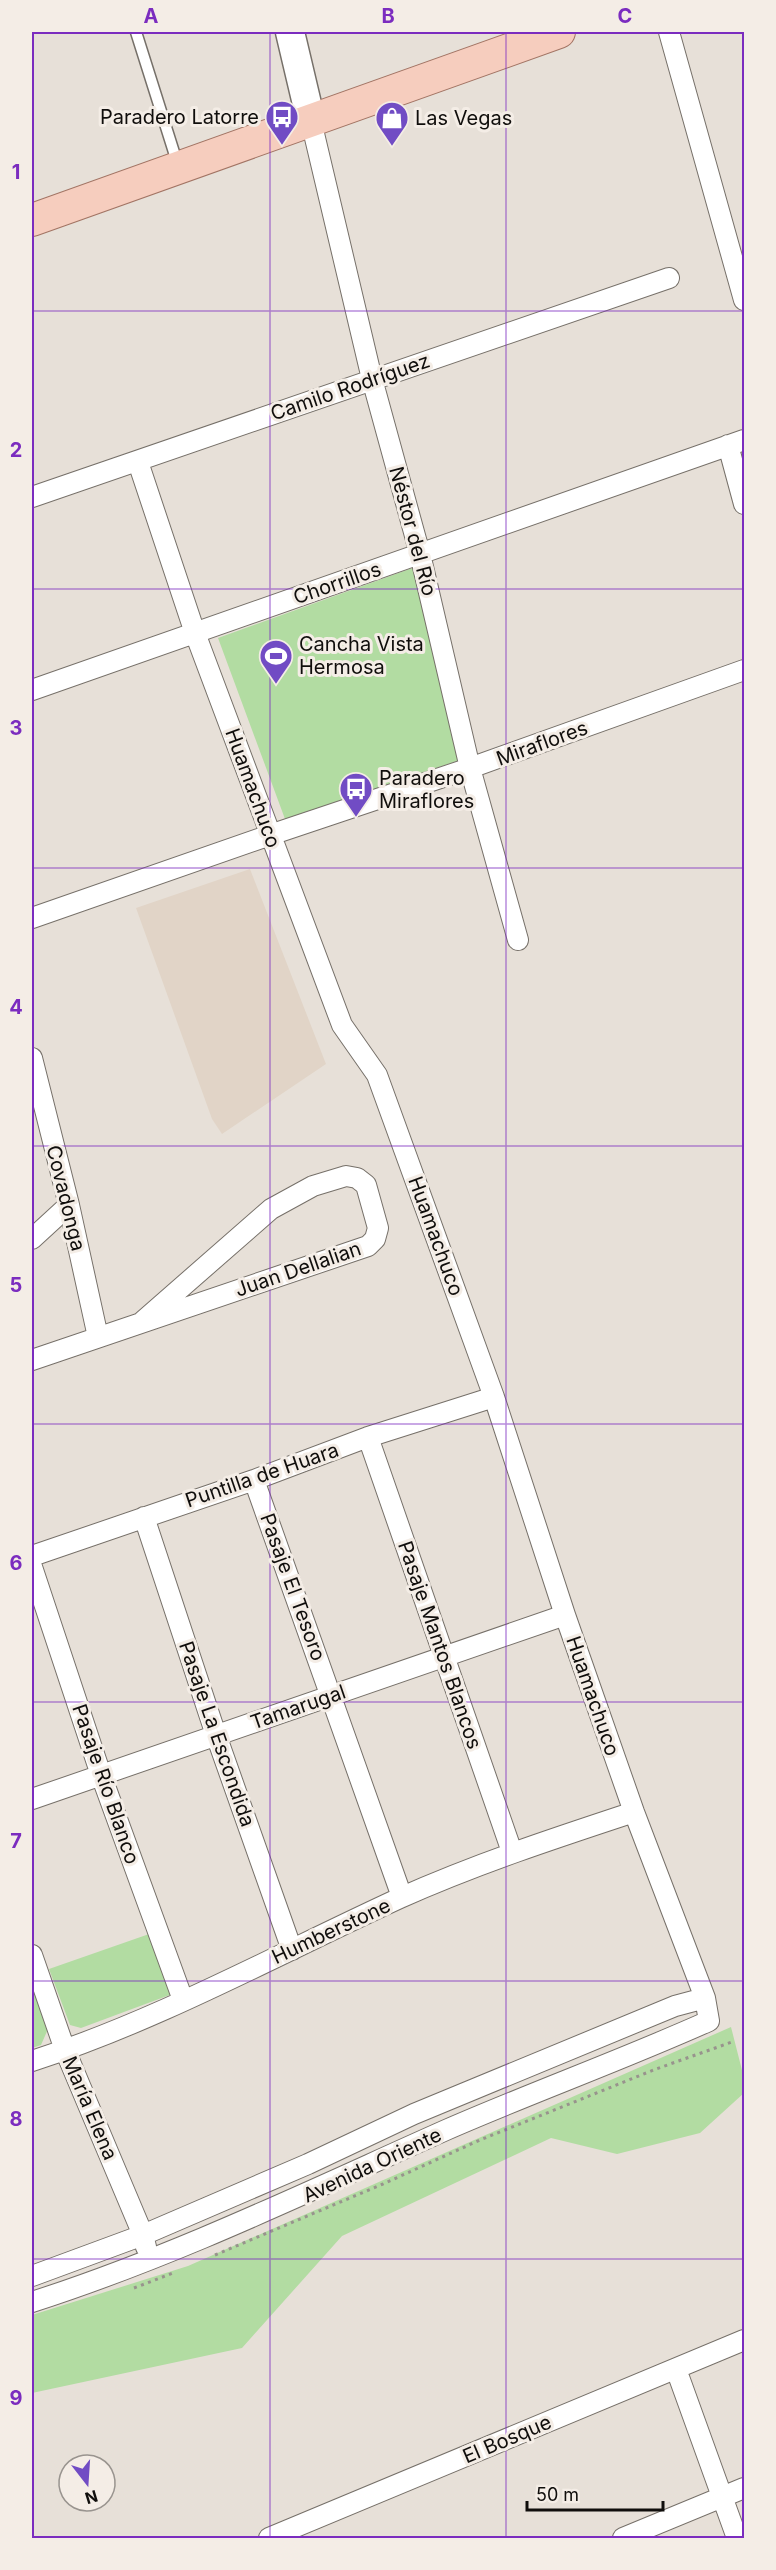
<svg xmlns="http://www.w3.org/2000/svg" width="776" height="2570" viewBox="0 0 776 2570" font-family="Inter,sans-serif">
  <rect width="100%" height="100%" fill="#e7e0d8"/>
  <path fill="#e1d4c7" d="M250 869 326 1064 222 1134 212 1119 136 908Z"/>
  <path fill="#b2dca2" d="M418 566 463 759 285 819 218 638Z
    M152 1933 175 1993 81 2028 70 2025 49 1969Z
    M32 1980 48 2029 41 2045 32 2048Z
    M731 2027 744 2078V2093L700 2133 617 2154 551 2138 342 2236 242 2348 32 2393V2315L188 2266Z"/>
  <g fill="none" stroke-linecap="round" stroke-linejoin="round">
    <g stroke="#767069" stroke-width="13">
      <path id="lane" d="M136 32 178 165"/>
    </g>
    <g stroke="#767069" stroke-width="22">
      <path id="street" d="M669 32 744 300
        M311 121 372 379 420 554 470 768 518 940
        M728 445 744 504
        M32 497 669 278
        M32 690 744 440
        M32 918 270 835 470 768 744 670
        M32 1058 69 1205 98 1337
        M32 1239 69 1205
        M32 1360 368 1246 375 1239 378 1228 366 1185 357 1178 346 1176 313 1186 271 1209 143 1321
        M368 1437 512 1852
        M254 1480 402 1897
        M144 1517 216 1735 292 1950
        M32 1556 254 1480 368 1437 494 1397
        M32 1567 101 1775 183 2000
        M32 1799 565 1615
        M32 1955 65 2050 143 2235 146 2247
        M32 2061C159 2020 278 1954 400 1898 476 1864 555 1838 634 1812
        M32 2276 143 2235 308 2164 414 2114 675 2006 705 1998
        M32 2302C175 2256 309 2191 446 2130 533 2092 622 2060 709 2021L705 1998 634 1812 565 1615 494 1397 377 1075 342 1025 195 633 138 462
        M676 2369 737 2538
        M269 2538 744 2340
        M623 2538 744 2488"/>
    </g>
    <g stroke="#767069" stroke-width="31">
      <path id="secondary" d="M290 32 311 121"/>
    </g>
    <g stroke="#a27464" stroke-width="34">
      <path id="primary" d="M32 220 559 32"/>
    </g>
    <path stroke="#98938d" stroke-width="3" stroke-dasharray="3 4.5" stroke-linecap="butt" d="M215 2255 383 2184 480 2140 656 2069 732 2042
      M134 2288 173 2273"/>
    <use href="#lane" stroke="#fff" stroke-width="10"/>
    <use href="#street" stroke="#fff" stroke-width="20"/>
    <use href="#secondary" stroke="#fff" stroke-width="28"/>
    <use href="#primary" stroke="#f6cdbe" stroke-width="32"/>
  </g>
  <path fill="none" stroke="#7b2cbf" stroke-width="1.5" stroke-opacity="0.55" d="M270 32V2538M506 32V2538M32 311H744M32 589H744M32 868H744M32 1146H744M32 1424H744M32 1702H744M32 1981H744M32 2259H744"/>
  <defs>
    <g id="bus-pin" transform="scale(1.725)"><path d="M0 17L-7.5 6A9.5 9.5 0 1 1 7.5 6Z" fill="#714cc4" stroke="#f4ede6"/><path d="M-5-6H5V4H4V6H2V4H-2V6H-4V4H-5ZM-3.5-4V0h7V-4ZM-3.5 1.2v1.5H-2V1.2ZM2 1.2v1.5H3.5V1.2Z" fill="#fff"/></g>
    <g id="shop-pin" transform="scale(1.725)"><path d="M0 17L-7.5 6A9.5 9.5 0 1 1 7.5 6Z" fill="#714cc4" stroke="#f4ede6"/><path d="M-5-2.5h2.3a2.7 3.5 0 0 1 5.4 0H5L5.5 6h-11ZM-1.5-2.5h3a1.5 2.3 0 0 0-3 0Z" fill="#fff"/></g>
    <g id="stadium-pin" transform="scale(1.725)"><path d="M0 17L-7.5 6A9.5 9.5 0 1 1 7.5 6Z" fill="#714cc4" stroke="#f4ede6"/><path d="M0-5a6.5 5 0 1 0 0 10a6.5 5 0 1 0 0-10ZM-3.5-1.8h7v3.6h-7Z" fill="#fff"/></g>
  </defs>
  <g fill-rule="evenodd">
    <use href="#bus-pin" x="282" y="117"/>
    <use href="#shop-pin" x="392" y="118"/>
    <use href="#stadium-pin" x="276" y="656"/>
    <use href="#bus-pin" x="356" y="789"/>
  </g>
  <g text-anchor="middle" stroke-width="6" stroke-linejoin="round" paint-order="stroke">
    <g font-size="20" fill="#100e0c" stroke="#f4ede6" text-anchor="start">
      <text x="259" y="124" text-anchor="end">Paradero Latorre</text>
      <text x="415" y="125">Las Vegas</text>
      <text x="299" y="651">Cancha Vista<tspan x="299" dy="23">Hermosa</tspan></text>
      <text x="379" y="785">Paradero<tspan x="379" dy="23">Miraflores</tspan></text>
    </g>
    <g font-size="20" fill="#100e0c" stroke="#f4ede6">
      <text transform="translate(350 387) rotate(-19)" y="7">Camilo Rodríguez</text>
      <text transform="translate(413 531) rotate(75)" y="7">Néstor del Río</text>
      <text transform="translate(337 583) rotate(-19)" y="7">Chorrillos</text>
      <text transform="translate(542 743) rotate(-20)" y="7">Miraflores</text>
      <text transform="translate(253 788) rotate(70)" y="7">Huamachuco</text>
      <text transform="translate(66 1198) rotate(76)" y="7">Covadonga</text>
      <text transform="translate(436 1236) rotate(70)" y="7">Huamachuco</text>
      <text transform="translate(298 1269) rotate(-19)" y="7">Juan Dellalian</text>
      <text transform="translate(262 1475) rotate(-19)" y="7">Puntilla de Huara</text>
      <text transform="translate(293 1587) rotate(70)" y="7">Pasaje El Tesoro</text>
      <text transform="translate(440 1645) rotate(71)" y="7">Pasaje Mantos Blancos</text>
      <text transform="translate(593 1696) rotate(71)" y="7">Huamachuco</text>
      <text transform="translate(298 1707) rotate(-19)" y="7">Tamarugal</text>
      <text transform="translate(217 1734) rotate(71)" y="7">Pasaje La Escondida</text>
      <text transform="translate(106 1784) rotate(71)" y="7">Pasaje Río Blanco</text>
      <text transform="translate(331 1931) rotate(-25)" y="7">Humberstone</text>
      <text transform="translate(90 2108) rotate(67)" y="7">María Elena</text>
      <text transform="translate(372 2165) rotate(-25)" y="7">Avenida Oriente</text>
      <text transform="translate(507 2439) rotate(-23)" y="7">El Bosque</text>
    </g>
  </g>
  <rect width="776" height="2570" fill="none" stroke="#f4ede6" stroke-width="66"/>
  <g transform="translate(87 2483) rotate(163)"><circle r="28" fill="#f4ede6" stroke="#99948f" stroke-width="1.5"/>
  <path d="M0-4.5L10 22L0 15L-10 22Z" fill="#714cc4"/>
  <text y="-9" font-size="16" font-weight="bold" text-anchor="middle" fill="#100e0c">N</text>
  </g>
  <path d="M527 2501v9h136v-9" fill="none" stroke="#100e0c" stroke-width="3"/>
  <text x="536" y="2501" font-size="18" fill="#100e0c" stroke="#f4ede6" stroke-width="4.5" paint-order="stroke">50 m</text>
  <rect x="33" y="33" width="710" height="2504" fill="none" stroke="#7b2cbf" stroke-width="2"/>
  <g font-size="20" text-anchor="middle" font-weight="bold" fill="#7b2cbf">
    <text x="151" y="23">A</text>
    <text x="388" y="23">B</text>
    <text x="625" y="23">C</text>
    <text x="16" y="179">1</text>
    <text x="16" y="457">2</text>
    <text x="16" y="735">3</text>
    <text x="16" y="1014">4</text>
    <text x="16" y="1292">5</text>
    <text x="16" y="1570">6</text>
    <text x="16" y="1848">7</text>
    <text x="16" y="2126">8</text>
    <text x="16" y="2405">9</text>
  </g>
</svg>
